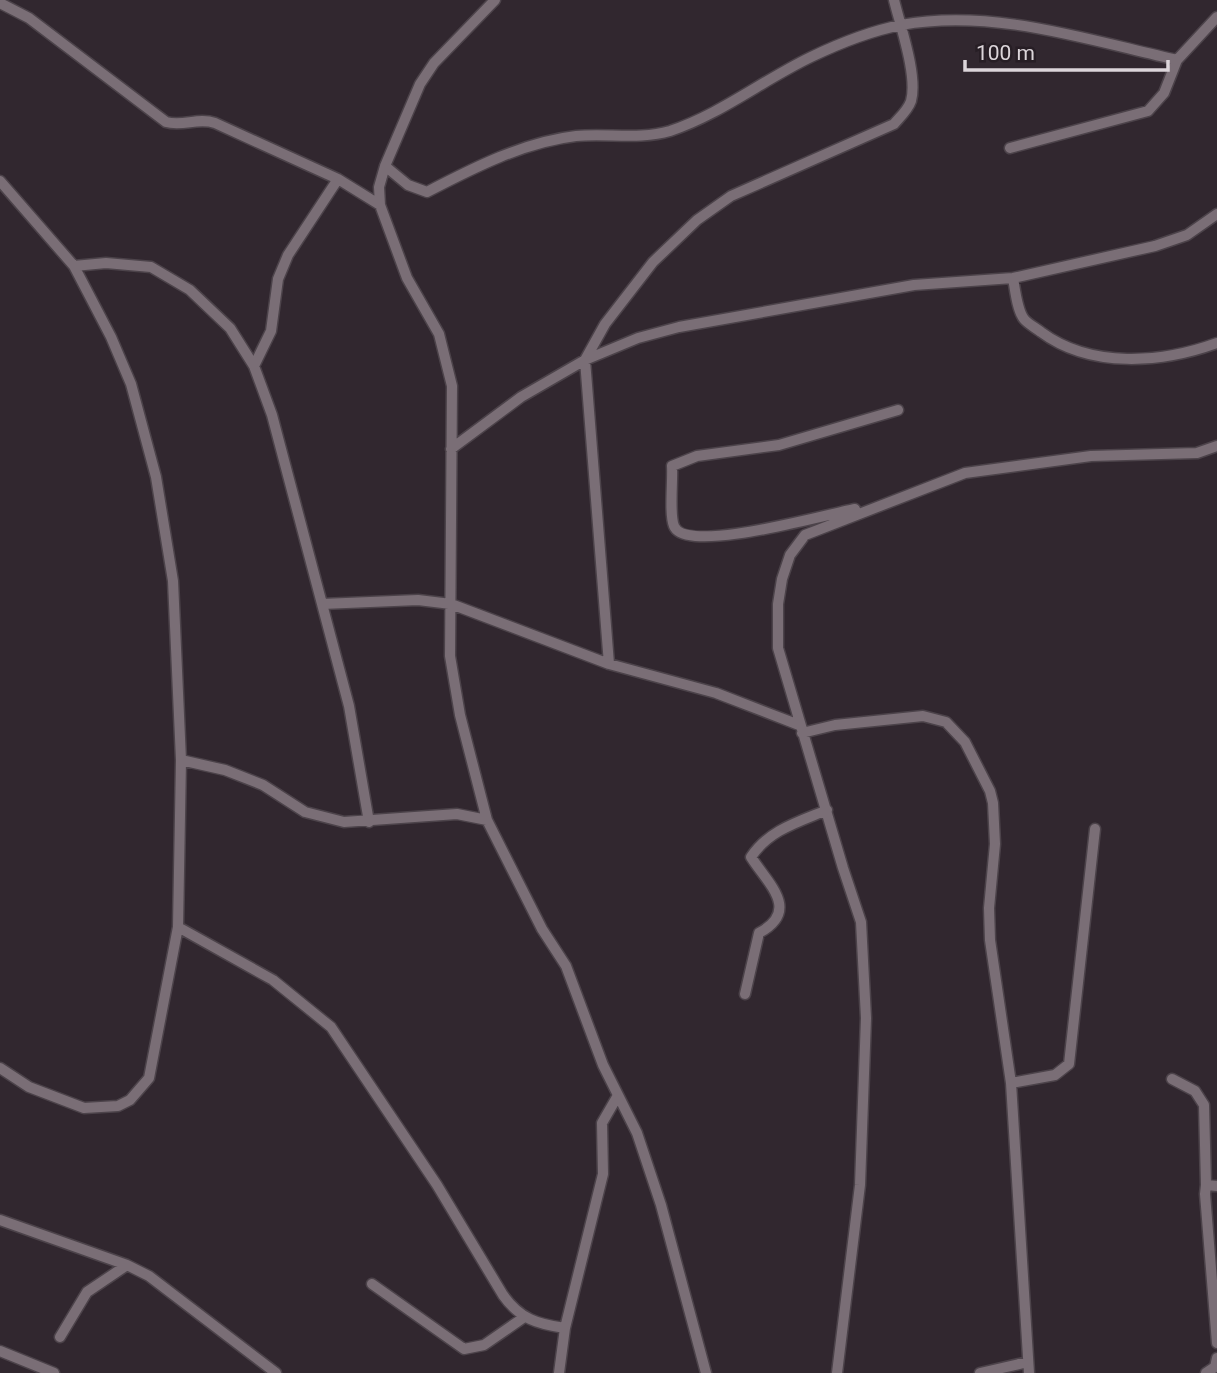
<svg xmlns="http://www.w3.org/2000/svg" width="1217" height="1373" viewBox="0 0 1217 1373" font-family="Roboto,sans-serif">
  <rect width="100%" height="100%" fill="#31272f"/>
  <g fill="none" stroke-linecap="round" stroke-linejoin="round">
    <g stroke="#4c434a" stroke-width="13">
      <path id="street" d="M0 3 29 18 166 122C183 127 198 117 215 123L338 179 380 205
        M1010 148 1148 111 1164 93 1177 60
        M385 166 420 84 434 63 495 0
        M0 181 74 266 111 337 131 384 156 477 173 581 181 760 178 927 149 1078 130 1100 118 1106 84 1108 29 1087 0 1068
        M74 266 106 263 151 267 190 290 230 328 254 366 272 415 349 706 369 822
        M1013 278C1015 289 1017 310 1024 319 1028 324 1036 328 1041 332 1091 369 1162 363 1217 343
        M254 366 271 331 278 279 288 255 338 179
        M451 449 521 397 585 360 638 338 679 327 914 285 1013 278 1155 246 1187 235 1217 214
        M855 509C828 514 685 555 674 526 669 514 673 481 672 466L697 456 779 445 898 410
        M322 604 418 600 451 604 609 664 716 693 799 725
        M609 664 585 360 605 324 653 262 697 220 731 196 894 124C900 117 908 110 911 101 918 76 900 25 894 0
        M802 733 835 725 923 716 946 722 965 742 990 791 993 803 995 844 989 908 990 940 1011 1083 1029 1373
        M181 760 225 770 263 785 305 812 344 822 457 814 487 820
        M178 927 273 980 331 1027 437 1185 503 1295C520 1319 537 1324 565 1328L603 1174 602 1123 617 1097
        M745 994 759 933C801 910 768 884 751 857 769 830 798 822 827 810
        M1172 1079 1195 1091 1204 1105 1206 1185
        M1011 1083 1055 1075 1069 1064 1095 829
        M1217 1186 1206 1185 1205 1194 1217 1343
        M0 1220 127 1265 149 1276 276 1373
        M372 1284 464 1349 484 1345 523 1318
        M60 1337 87 1292 127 1265
        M0 1351 54 1373
        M559 1373 565 1328
        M706 1373 661 1205 637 1133 603 1065 566 966 542 929 487 820 460 715 450 656 452 386 439 334 407 278 380 205 379 187 385 166 408 185 427 192C473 168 524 142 576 136 607 133 640 140 670 131 721 114 763 80 811 57 838 44 871 31 901 25 993 8 1088 40 1177 60L1217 17
        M837 1373 860 1185 866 1018 861 922 843 868 778 648V604L782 579 790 555 805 535 965 473 1091 456 1197 453 1217 446
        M980 1373 1028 1362
        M1206 1373 1215 1367 1217 1358"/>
    </g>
    <use href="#street" stroke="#7a6e76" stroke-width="10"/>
  </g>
  <path d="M965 60v10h203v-10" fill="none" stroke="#dcd5da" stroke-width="3.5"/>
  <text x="976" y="60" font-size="21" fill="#dcd5da" stroke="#271e25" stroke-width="5" paint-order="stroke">100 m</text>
</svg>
